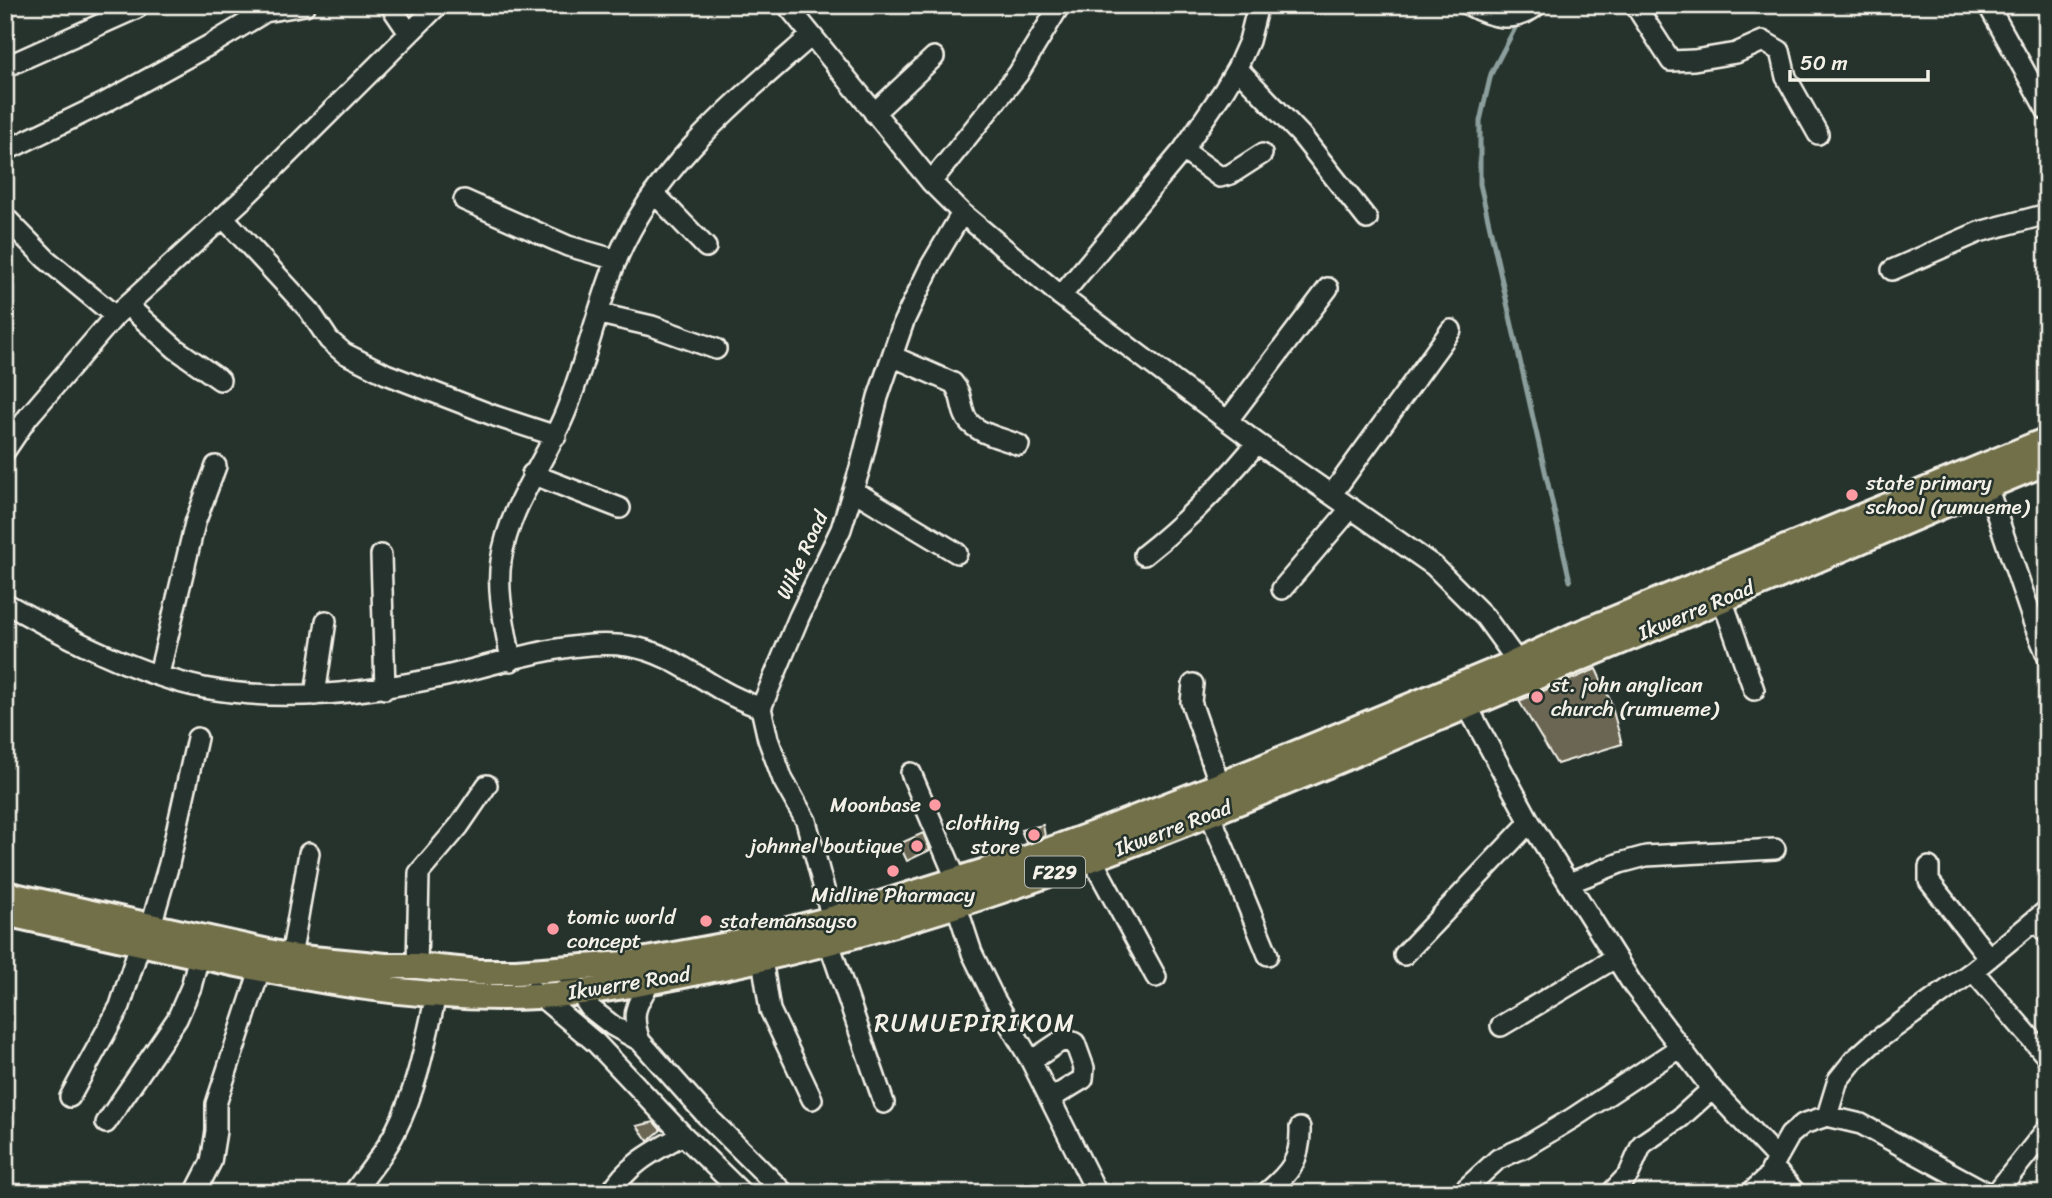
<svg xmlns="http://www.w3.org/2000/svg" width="2052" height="1198" viewBox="0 0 2052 1198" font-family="Sriracha,sans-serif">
  <rect width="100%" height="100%" fill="#26332d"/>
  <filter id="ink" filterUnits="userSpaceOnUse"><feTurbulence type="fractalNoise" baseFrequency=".0143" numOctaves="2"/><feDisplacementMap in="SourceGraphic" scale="14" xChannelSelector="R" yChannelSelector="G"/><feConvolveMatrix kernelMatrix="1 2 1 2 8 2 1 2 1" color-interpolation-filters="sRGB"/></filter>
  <g filter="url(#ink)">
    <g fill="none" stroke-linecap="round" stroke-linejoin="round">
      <path stroke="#8c9f9d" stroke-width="5" d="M1515 28 1491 74 1480 121V184L1570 581"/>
    </g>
    <path fill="#6a6653" stroke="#f4f1e8" stroke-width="2" d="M1596 669 1610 700 1622 744 1557 764 1519 701Z
      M1043 825 1045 836 1026 843 1021 830Z
      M923 833 930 850 907 861 899 844Z
      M654 1122 661 1130 648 1141 637 1126Z"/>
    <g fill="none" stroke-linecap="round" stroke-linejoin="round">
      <g stroke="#f4f1e8" stroke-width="24">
        <path id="minor" d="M390 5 409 33
          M787 5 931 182 962 213 1061 296 1257 443 1434 566 1485 617 1525 672
          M1468 5C1492 18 1516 24 1537 5
          M1635 5 1671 61 1694 60 1736 53 1763 41 1780 51 1786 77 1818 134
          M1988 5 2047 111
          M5 67 137 8
          M1237 68 1301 135 1367 219
          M874 113 934 57
          M1183 150 1220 177 1231 174 1262 154
          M5 151 104 103 215 42 265 12 305 5
          M931 182 1018 74 1060 5
          M654 193 706 247
          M464 200 568 246 617 260
          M5 217 46 259 115 316
          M223 217 309 310 329 340 344 353 386 374 495 416 556 436
          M1892 270 1979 232 2047 214
          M1061 296 1183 150 1224 90 1237 68 1249 41 1258 5
          M127 305 176 349 220 380
          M600 314 652 326 716 349
          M892 356 953 383C962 393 960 403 965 415 971 433 1003 438 1019 445
          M1228 420 1328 288
          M5 451 28 417 115 316 243 199 438 5
          M532 474 620 508
          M1987 486 2034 624 2047 655
          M854 491 957 553
          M1332 494 1451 330
          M381 555 385 689
          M1144 555C1186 522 1223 484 1257 443
          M1282 589 1351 508
          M1722 599 1754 690
          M5 603C64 636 138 675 204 688 285 703 367 693 446 676 501 663 572 638 628 646 664 651 692 673 723 691 735 698 748 703 761 708
          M511 661C506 629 496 594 501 561 509 505 546 461 566 411 586 361 597 308 617 259 656 166 737 101 811 36
          M159 674 195 523 216 466
          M1193 684 1191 702 1220 785
          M1460 693 1530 822 1633 985 1712 1089 1777 1158 1790 1135 1803 1124 1827 1116 1861 1124 1988 1193
          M315 695 326 621
          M911 773 957 881
          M1210 814 1268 955
          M1092 859 1156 977
          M1929 867V881L1989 958
          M1569 883 1620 863 1646 856 1775 849
          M956 904 972 953 994 998 1031 1061 1097 1193
          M832 919 806 821 783 780 768 739 761 708 799 617 841 529 860 468 878 397 904 321 930 267 962 213
          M2035 920 2047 933
          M151 925 169 864 197 738
          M829 943 884 1103
          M1404 955 1530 822
          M291 957 309 853
          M762 959 770 1010 812 1099
          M417 966 419 873 459 826 487 785
          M563 969 590 1008 613 1026 640 1041 705 1114 784 1193
          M1973 971 2047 1057
          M534 991 596 1043 683 1135 742 1193
          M1501 1026 1615 958
          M640 1041C630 1013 636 1005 651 981
          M1031 1061 1058 1043 1068 1040 1075 1043 1084 1068 1083 1079 1050 1099
          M70 1097 120 1006 140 944
          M1827 1116 1838 1080 1854 1060 1873 1043 1973 971 2047 910
          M106 1123 177 1019 191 987 199 956
          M1773 1167 1796 1193
          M195 1193 211 1162 216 1131V1104L260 970
          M353 1193C368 1173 385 1153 396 1130 417 1089 426 1040 436 995
          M611 1193C626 1165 656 1150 683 1135
          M1266 1193C1290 1173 1301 1160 1300 1128
          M1461 1193 1498 1159 1523 1148 1573 1118 1679 1048
          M1611 1193 1629 1174 1642 1144 1680 1118 1712 1089
          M1750 1193 1768 1177 1777 1158
          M1996 1193 2047 1129"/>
      </g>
      <g stroke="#f4f1e8" stroke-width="30">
        <path id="major" d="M5 894 291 957 386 966H417L479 972H516L625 964 728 945 832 919 1031 857 1110 828 1220 785 1519 661 1578 634 2047 440
          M5 913C68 927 132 941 195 955 307 979 421 1002 537 996 598 993 658 980 718 968 957 919 1186 826 1410 730 1529 679 1649 630 1769 580 1861 541 1953 500 2047 462"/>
      </g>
      <use href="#minor" stroke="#26332d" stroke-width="19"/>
      <use href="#major" stroke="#716f4a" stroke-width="24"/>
    </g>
  </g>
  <g fill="#ff9aa2" stroke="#26332d" stroke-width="2.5">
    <circle cx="1852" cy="495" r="7"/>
    <circle cx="1537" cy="697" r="7"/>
    <circle cx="935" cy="805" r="7"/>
    <circle cx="1034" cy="835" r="7"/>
    <circle cx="917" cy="846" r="7"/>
    <circle cx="893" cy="871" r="7"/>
    <circle cx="706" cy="921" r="7"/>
    <circle cx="553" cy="929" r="7"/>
  </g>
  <g text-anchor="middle" stroke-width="5" stroke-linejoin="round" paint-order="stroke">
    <rect fill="#26332d" stroke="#b6b8b0" stroke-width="2" x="1025" y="856.5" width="60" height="31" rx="5"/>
    <g font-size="19" font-weight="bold" fill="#f4f1e8">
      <text x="1055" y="879">F229</text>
    </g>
    <g font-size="21" fill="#f4f1e8" stroke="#26332d" text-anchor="start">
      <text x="1866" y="490">state primary<tspan x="1866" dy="24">school (rumueme)</tspan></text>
      <text x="1551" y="692">st. john anglican<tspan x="1551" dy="24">church (rumueme)</tspan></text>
      <text x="921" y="812" text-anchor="end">Moonbase</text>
      <text x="1020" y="830" text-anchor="end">clothing<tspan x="1020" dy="24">store</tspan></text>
      <text x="903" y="853" text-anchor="end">johnnel boutique</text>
      <text x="893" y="902" text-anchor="middle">Midline Pharmacy</text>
      <text x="567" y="924">tomic world<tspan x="567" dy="24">concept</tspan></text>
      <text x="720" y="928">statemansayso</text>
    </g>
    <g font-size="21" fill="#f4f1e8" stroke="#26332d">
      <text transform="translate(802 555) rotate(-65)" y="7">Wike Road</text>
      <text transform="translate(1696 610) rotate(-23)" y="7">Ikwerre Road</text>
      <text transform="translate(1173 828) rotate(-21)" y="7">Ikwerre Road</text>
      <text transform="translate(629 983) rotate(-9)" y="7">Ikwerre Road</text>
    </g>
    <g font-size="24" letter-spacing="2" fill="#f4f1e8" stroke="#26332d">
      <text x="975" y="1031">RUMUEPIRIKOM</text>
    </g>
  </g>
  <rect width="2052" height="1198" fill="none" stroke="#26332d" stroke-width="28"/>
  <rect x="14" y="14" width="2024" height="1170" fill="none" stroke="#f4f1e8" stroke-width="2.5" filter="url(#ink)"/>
  <path d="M1790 70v10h138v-10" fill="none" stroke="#f4f1e8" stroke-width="3.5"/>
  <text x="1800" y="70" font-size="21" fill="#f4f1e8" stroke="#26332d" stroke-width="5" paint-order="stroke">50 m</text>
</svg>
